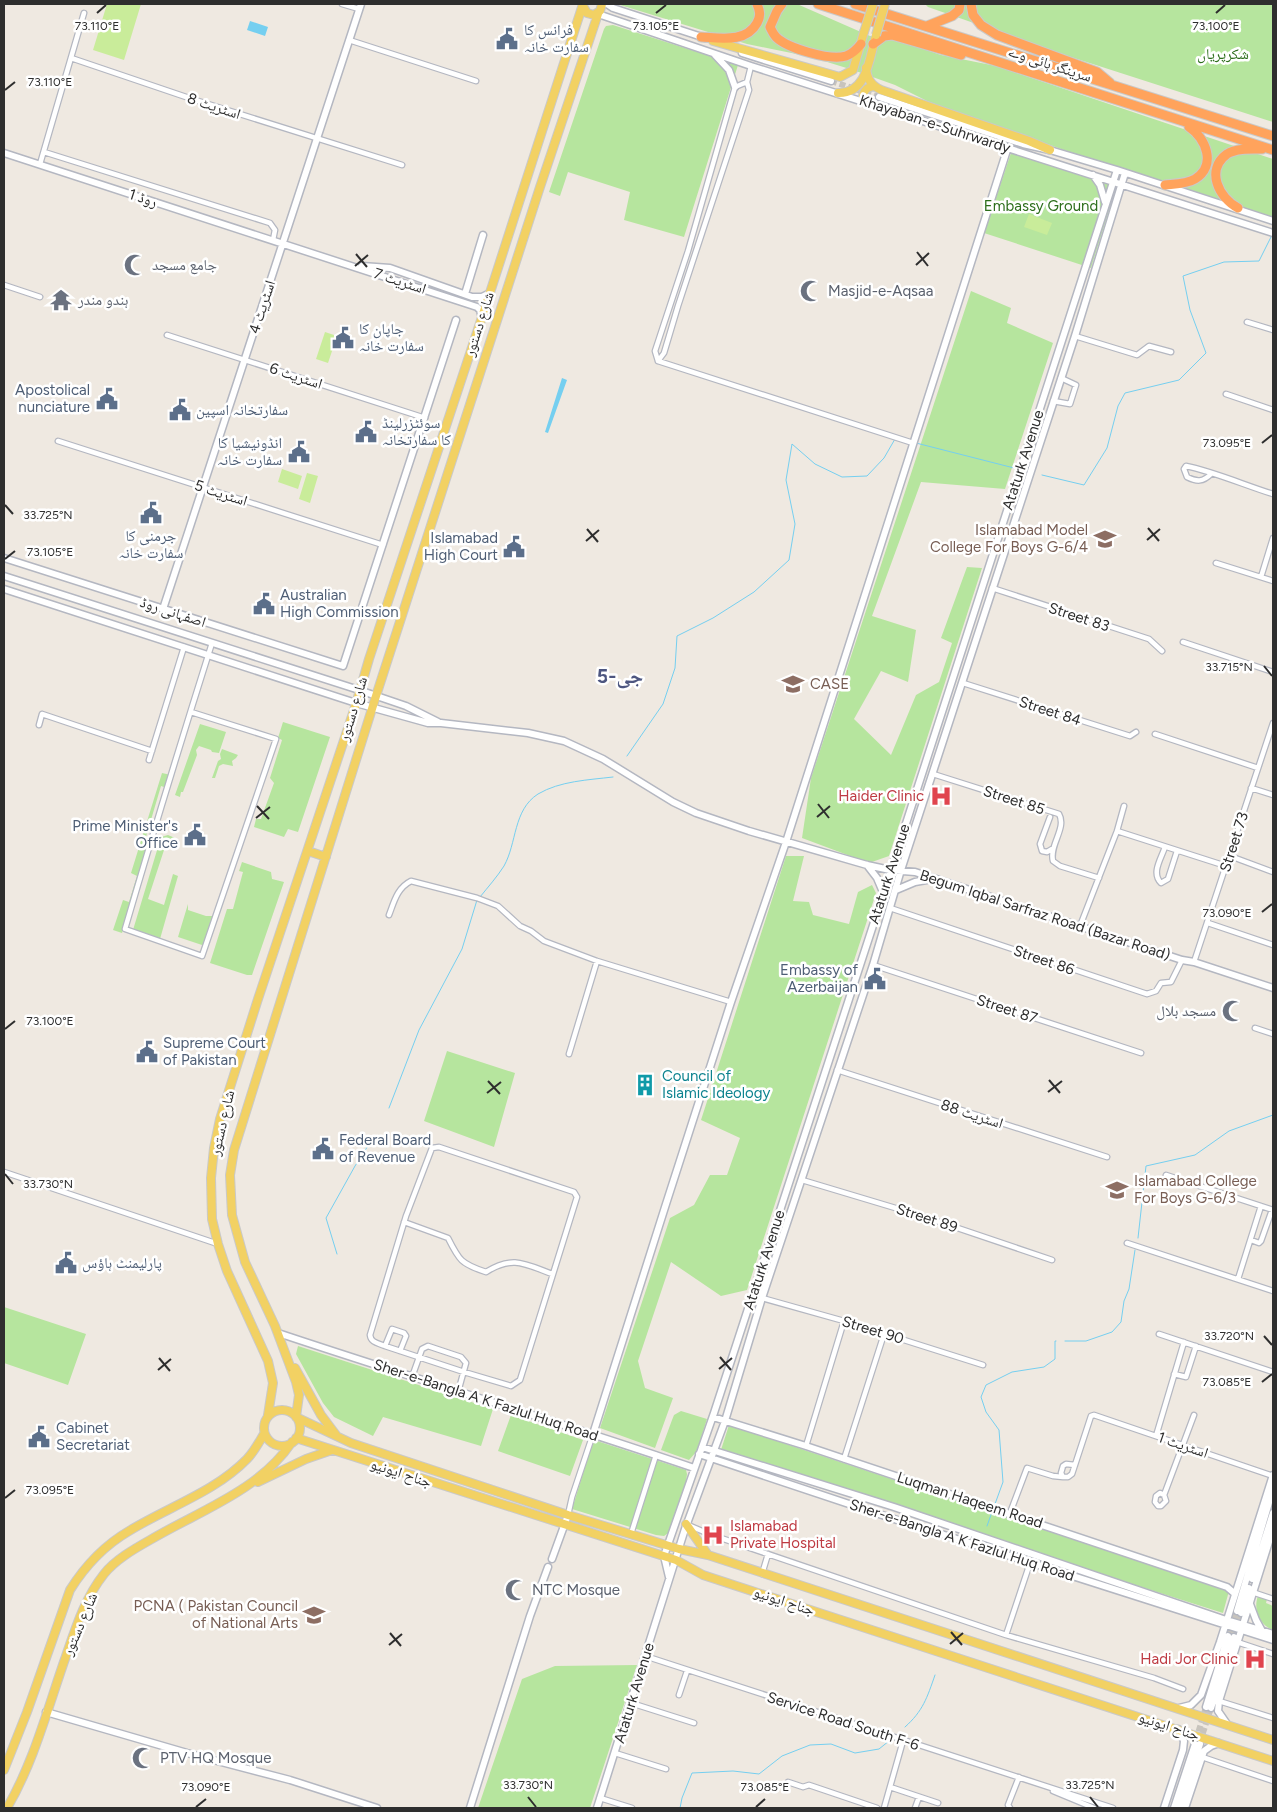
<svg xmlns="http://www.w3.org/2000/svg" width="1277" height="1812" viewBox="0 0 1277 1812" font-family="Figtree,'Noto Naskh Arabic',sans-serif">
  <rect width="100%" height="100%" fill="#efe9e1"/>
  <path fill="#b6e59e" d="M617 4H797L870 36 894 39 941 55 996 66 1273 159V218L1067 151 931 103 895 85 853 70 811 57 747 44Z
    M925 4H1273V122L1071 57 928 7Z
    M613 25 738 65 684 237 624 220 630 192 568 172 560 196 549 192 604 29 606 26Z
    M1012 150 1117 185 1091 268 984 233Z
    M971 291 1011 308 1007 323 1053 343 1005 489 921 482 872 616 916 630 908 682 881 671 854 719 891 755 916 695 939 682 952 643 941 638 967 567 982 568 889 856 869 863 802 838 811 778Z
    M283 722 330 737 298 832 288 829 284 837 254 827 256 819H261L274 783 270 778 282 740 278 738Z
    M200 724 226 732 219 753 212 752 211 750 199 746 196 750 197 755 183 792H181L180 797 175 795Z
    M222 749 238 755 236 758 232 761 233 766 223 764 219 766 215 778H212L218 761 221 759 220 754Z
    M162 773 171 775 167 788 161 786 145 840 150 842 122 933 113 930 123 900 129 902 137 876 131 873Z
    M168 835 175 838 173 844 162 841 161 847H165L148 899 164 905 173 874 178 876 160 939 133 930 161 837Z
    M786 856H804L793 901 809 902 813 915 849 924 858 892 872 885 876 893 747 1290 721 1296 671 1262 638 1361 645 1388 673 1398 655 1448 600 1428 670 1218 694 1205 710 1175H727L740 1138 701 1120Z
    M242 862 271 872 272 879 284 882 252 975H247L210 963 227 909H233L243 872 239 871Z
    M188 904V910L206 916H213L205 946 178 937Z
    M447 1051 515 1073 494 1147 424 1121Z
    M4 1307 86 1334 68 1385 4 1363Z
    M298 1346 493 1409 481 1446 383 1417 373 1436 334 1417 323 1403 296 1354Z
    M681 1411 707 1419 697 1451 689 1460 661 1450 672 1420 674 1415Z
    M511 1415 583 1440 570 1476 498 1451Z
    M729 1425 1229 1591 1223 1613 720 1453Z
    M597 1441 686 1470 687 1474 686 1482 671 1531 664 1536 656 1535 572 1509 590 1451 594 1442Z
    M1258 1596 1267 1599 1266 1603 1273 1606V1630C1259 1625 1253 1609 1258 1596Z
    M637 1665 590 1808H478L522 1679 555 1666Z"/>
  <path fill="#c9ec9a" d="M107 4H141L124 60 93 50Z
    M1029 214 1052 223 1047 235 1024 227Z
    M325 332 337 336 328 363 316 359Z
    M282 469 302 476 298 489 278 482Z
    M307 473 318 476 310 503 299 499Z"/>
  <path fill="#75cff0" d="M250 21 268 27 265 36 247 30Z
    M562 378 567 380 548 433 545 432Z"/>
  <g fill="none" stroke-linecap="round" stroke-linejoin="round">
    <path stroke="#75cff0" stroke-width="1" d="M916 443 1018 469
      M1042 475 1084 485 1107 448 1118 406 1125 393 1179 380 1206 353 1190 310 1183 276 1224 262 1259 261 1272 235
      M627 756 663 704 675 668 677 636 713 618 754 592 789 560 795 524 786 480 792 444 815 464 842 477 867 476 884 458 895 439
      M480 897C488 887 497 877 504 866 517 843 513 810 538 794 560 781 588 780 613 777
      M389 1108 419 1030 462 949 477 900
      M1138 1238 1146 1166 1195 1155 1229 1131 1273 1115
      M337 1254 326 1218 355 1166 373 1138
      M1065 1341H1086L1112 1332 1121 1322 1124 1301 1129 1289 1135 1250
      M995 1504 1003 1482 999 1430 986 1412 981 1397 986 1385 1012 1372 1044 1367 1055 1359V1341H1056
      M987 1526 992 1512
      M905 1727C923 1711 927 1698 935 1675
      M680 1808 682 1798 692 1773 733 1771 759 1774 782 1756 810 1745 831 1744 855 1753 879 1749 889 1741"/>
    <path stroke="#c8c4bd" stroke-width="6" stroke-dasharray="6 3" stroke-linecap="butt" d="M831 81 879 97
      M1228 1636 1237 1611
      M1234 1637 1241 1613
      M1196 1740 1206 1707
      M1200 1742 1211 1708"/>
    <g stroke="#b4b7c1" stroke-width="7">
      <path id="street" d="M342 4 359 9
        M349 40 476 81
        M71 58 192 99 402 165
        M44 152 270 223 275 230 273 240
        M40 164 84 13
        M4 285 40 297
        M1247 322 1273 330
        M167 335 425 418
        M1075 336 1137 355 1149 346 1171 352
        M658 361 664 353 678 306 749 90 747 82 751 66
        M658 361 655 351 688 251 735 87 747 82
        M658 361 913 443
        M1226 394 1273 410
        M1053 401 1070 404 1076 385 1061 378
        M58 441 383 545
        M1211 474C1203 482 1197 482 1187 477L1184 469 1186 466C1212 471 1247 486 1273 494
        M1216 563 1273 581
        M1261 577 1273 538
        M992 588 1149 639 1162 651
        M1183 642 1273 672
        M963 683 1130 736 1136 732
        M191 712 276 739 202 956 125 929C153 833 182 738 212 643
        M39 725 42 714 152 751
        M1155 734 1258 768
        M149 760 184 647
        M933 774 1059 814C1067 828 1049 845 1053 861L1060 866 1099 878
        M1251 788 1273 795
        M1050 817 1040 844 1042 851 1047 852 1052 849
        M1117 831 1226 866
        M1165 847C1161 859 1151 873 1161 883L1168 879 1177 851
        M1230 856 1273 872
        M890 908 1147 994 1156 991 1161 983 1171 982 1182 960
        M389 915C394 902 397 888 411 881L477 898 498 906 520 926 531 931 544 941 597 961 731 1002
        M1208 923 1273 945
        M1080 926 1117 831 1124 806
        M1194 962 1273 723
        M873 965 1141 1053
        M1255 1028 1273 1034
        M569 1054 597 961
        M837 1070 1107 1157
        M439 1147 574 1192 577 1197 520 1380 511 1386 464 1372 385 1346C378 1343 371 1343 370 1335L406 1216 432 1148Z
        M4 1172 218 1244
        M1166 1175 1273 1210
        M802 1180 922 1216 1052 1260
        M404 1222 448 1238C459 1260 461 1264 486 1272 513 1255 525 1264 552 1274
        M1251 1240 1259 1243 1261 1241 1272 1210
        M1127 1243 1273 1291
        M1238 1279 1261 1206
        M762 1298 844 1321 983 1365
        M1159 1334 1273 1372
        M385 1346 392 1329 404 1333 406 1336 400 1351
        M1174 1374 1186 1377 1196 1346
        M412 1377 422 1349 428 1346 461 1357 466 1363 458 1392
        M1156 1436 1184 1342
        M806 1446 844 1321
        M844 1459 884 1334
        M1075 1465 1066 1464 1063 1466 1061 1473 1063 1477H1068L1072 1474 1091 1416 1094 1415 1273 1476
        M1164 1495 1160 1493 1156 1496 1155 1502 1158 1506H1161L1166 1501 1164 1495 1194 1415
        M1010 1513 1027 1468 1053 1476 1063 1477
        M568 1515 572 1497 593 1434
        M688 1525 709 1534 1006 1635 1154 1678 1183 1689
        M631 1534 656 1455
        M762 1574 768 1554
        M1252 1592 1273 1599
        M1006 1635 1030 1563
        M1237 1642 1273 1654
        M645 1656 1113 1808
        M679 1695 687 1671
        M1219 1701 1273 1718
        M631 1703 694 1723
        M615 1753 666 1769
        M1202 1757 1273 1781
        M788 1782 803 1787 809 1785 877 1808
        M890 1787 938 1803
        M1053 1791 1094 1808
        M600 1798 632 1808
        M884 1808 903 1741
        M915 1808 919 1797
        M1010 1808 1008 1805 1019 1777"/>
    </g>
    <g stroke="#b4b7c1" stroke-width="9">
      <path id="secondary" d="M607 4 613 8 705 38
        M598 14 751 66 1273 233
        M742 53 831 81
        M715 55 729 70 735 87
        M879 97 1023 144 1050 150 1117 170 1273 221
        M4 153 477 307 480 310 482 318
        M1093 175 1100 185 1105 202
        M362 266 390 268 472 297H482L490 293
        M465 294 483 235
        M4 558 343 666 456 320
        M4 576 359 690 406 706 438 722
        M4 589 356 703 428 723H441L528 733 564 741 603 759 673 802 696 813 749 831 867 865 890 870 915 872 1182 960 1194 962 1273 988
        M163 609 361 4
        M867 865 877 878 883 892
        M896 890 915 882 932 879
        M278 1333C416 1379 556 1421 694 1468
        M713 1417 806 1446 1227 1587 1234 1593
        M593 1434 666 1204 731 1002 786 842 1008 147
        M702 1447 894 1507 1226 1620 1273 1634
        M699 1454 891 1518 1273 1640
        M552 1559 568 1515
        M669 1577 664 1556 714 1413 880 904 1117 170
        M1252 1579 1273 1513
        M1250 1604 1256 1620 1262 1631
        M1237 1611 1273 1489
        M1241 1613 1249 1588
        M1206 1707 1228 1636
        M1179 1708 1191 1705 1201 1695 1220 1642 1273 1475
        M1211 1708 1234 1637
        M46 1712 187 1753 290 1780 377 1808
        M1227 1724 1218 1711 1219 1701 1273 1529
        M470 1808 530 1616 548 1567
        M597 1808 685 1529 725 1421 762 1298 873 965 901 870 1075 336 1125 173
        M1164 1808 1183 1750 1184 1741 1178 1729
        M1174 1808 1195 1744
        M1179 1808 1200 1744
        M1185 1808 1204 1751 1211 1746 1219 1743"/>
    </g>
    <g stroke="#c9c9c9" stroke-width="10">
      <path id="primary" d="M583 6 587 13 594 15 600 11 602 4
        M713 41 840 77 853 70 864 32
        M866 68C867 79 871 85 881 90L1029 141 1050 150
        M838 93C866 94 869 61 875 39
        M869 102 863 96C864 89 868 87 874 86
        M308 851 326 857
        M245 1041 266 1047
        M295 1368 321 1415 336 1435
        M264 1428a18 18 0 1 1 36 0a18 18 0 1 1-36 0Z
        M268 1415 273 1383 268 1361 227 1271 218 1244 212 1219 211 1178 214 1148 220 1119 258 999 356 704 369 659 487 302 583 4
        M296 1417 299 1395 296 1382 275 1326 245 1262 232 1215 230 1175 234 1150 376 696 540 187 598 14
        M296 1417 351 1443 568 1515 679 1549 708 1555 1273 1740
        M296 1438 676 1560 703 1575 1273 1761
        M258 1482 306 1459 332 1450
        M686 1524 708 1555
        M4 1770 27 1712 70 1590C85 1566 105 1545 129 1531 168 1507 215 1492 247 1459 254 1452 259 1442 264 1434
        M7 1808C34 1762 48 1707 66 1656 76 1627 85 1598 104 1574 115 1560 134 1549 150 1540 199 1511 259 1491 292 1442"/>
    </g>
    <g stroke="#c9c9c9" stroke-width="11">
      <path id="highway" d="M782 4 777 11 770 27C772 31 773 34 776 37 787 48 830 61 846 56 852 54 857 49 861 44
        M818 4 1273 150
        M855 4 1273 136
        M971 4 973 15 981 25 997 35 1097 72 1110 83
        M927 26 952 16 959 10 960 4
        M701 37C721 38 746 43 757 23 761 16 760 11 757 4
        M873 44 884 36 892 35 961 55
        M1165 185C1174 184 1187 184 1195 179 1217 166 1206 138 1189 127
        M1238 208C1219 198 1205 170 1227 154 1237 148 1251 149 1262 149"/>
    </g>
    <use href="#street" stroke="#fff" stroke-width="4.5"/>
    <use href="#secondary" stroke="#fff" stroke-width="6"/>
    <use href="#primary" stroke="#f2d163" stroke-width="8"/>
    <use href="#highway" stroke="#ffa35c" stroke-width="9"/>
    <g stroke="#c9c9c9" stroke-width="10" stroke-linecap="butt">
      <path id="primary-bridge" d="M864 32 873 4
        M876 35 885 4"/>
    </g>
    <use href="#primary-bridge" stroke="#f2d163" stroke-width="8"/>
  </g>
  <path fill="none" stroke="#2e2e2e" stroke-width="2" d="M97 13 106 5M656 13 666 5M1216 13 1225 5M5 90 15 82M917 252 928 266M356 254 367 267M916 265 929 253M355 266 368 255M1262 443 1272 435M5 505 13 514M1148 528 1159 541M587 529 598 542M1147 540 1160 529M586 541 599 530M5 559 15 551M1264 666 1272 676M818 804 829 818M257 806 269 819M817 817 830 806M256 818 270 807M1262 912 1272 904M5 1029 15 1021M1049 1080 1060 1093M488 1081 500 1094M1048 1092 1062 1081M487 1093 501 1082M5 1174 13 1184M1264 1336 1272 1345M720 1357 731 1370M159 1358 170 1371M719 1369 732 1358M158 1370 171 1359M1262 1382 1272 1374M5 1498 15 1490M951 1632 962 1645M390 1633 401 1646M950 1644 963 1633M389 1645 402 1634M528 1797 536 1807M1090 1797 1098 1807M196 1807 206 1799M756 1807 765 1799"/>
  <defs>
    <g id="civic-bare" transform="scale(1.725)"><path d="M-.6-6.5H3V-4.5H.6V-3L4-1V1h2V6H-6V1h2V-1L-.6-3ZM-1.2 2.5V6h2.4V2.5Z" fill="#5c6f8a" stroke="#fff" stroke-width="2.5" paint-order="stroke"/></g>
    <g id="mosque-bare" transform="scale(1.725)"><path d="M3.5-4.9A6 6 0 1 0 3.5 4.9A5 5 0 1 1 3.5-4.9Z" fill="#6b7280" stroke="#fff" stroke-width="2.5" paint-order="stroke"/></g>
    <g id="temple-bare" transform="scale(1.725)"><path d="M0-6L5-2H3V0L6.5 2.5H4V6H1.5V3h-3V6H-4V2.5H-6.5L-3 0V-2H-5Z" fill="#6b7280" stroke="#fff" stroke-width="2.5" paint-order="stroke"/></g>
    <g id="university-bare" transform="scale(1.725)"><path d="M0-5L7-2L0 1L-7-2ZM-4 1L0 2.5L4 1V4Q0 6-4 4Z" fill="#8d6e63" stroke="#fff" stroke-width="2.5" paint-order="stroke"/></g>
    <g id="hospital-bare" transform="scale(1.725)"><path d="M-5-5h3v3.5h4V-5h3V5h-3V1.5h-4V5h-3Z" fill="#e0444e" stroke="#fff" stroke-width="2.5" paint-order="stroke"/></g>
    <g id="building-bare" transform="scale(1.725)"><path d="M-4-6H4V6H1V3H-1V6H-4ZM-2.5-4.3h1.7v1.8h-1.7ZM.8-4.3h1.7v1.8H.8ZM-2.5-1h1.7V.8h-1.7ZM.8-1h1.7V.8H.8Z" fill="#0f9aa8" stroke="#fff" stroke-width="2.5" paint-order="stroke"/></g>
  </defs>
  <g fill-rule="evenodd">
    <use href="#civic-bare" x="507" y="39"/>
    <use href="#mosque-bare" x="135" y="265"/>
    <use href="#mosque-bare" x="811" y="291"/>
    <use href="#temple-bare" x="61" y="300"/>
    <use href="#civic-bare" x="343" y="338"/>
    <use href="#civic-bare" x="107" y="399"/>
    <use href="#civic-bare" x="180" y="410"/>
    <use href="#civic-bare" x="366" y="432"/>
    <use href="#civic-bare" x="299" y="452"/>
    <use href="#civic-bare" x="151" y="513"/>
    <use href="#university-bare" x="1105" y="539"/>
    <use href="#civic-bare" x="514" y="547"/>
    <use href="#civic-bare" x="264" y="604"/>
    <use href="#university-bare" x="793" y="684"/>
    <use href="#hospital-bare" x="941" y="796"/>
    <use href="#civic-bare" x="195" y="835"/>
    <use href="#civic-bare" x="875" y="979"/>
    <use href="#mosque-bare" x="1233" y="1011"/>
    <use href="#civic-bare" x="147" y="1052"/>
    <use href="#building-bare" x="645" y="1085"/>
    <use href="#civic-bare" x="323" y="1149"/>
    <use href="#university-bare" x="1117" y="1190"/>
    <use href="#civic-bare" x="66" y="1263"/>
    <use href="#civic-bare" x="39" y="1437"/>
    <use href="#hospital-bare" x="713" y="1535"/>
    <use href="#mosque-bare" x="516" y="1590"/>
    <use href="#university-bare" x="314" y="1615"/>
    <use href="#hospital-bare" x="1255" y="1659"/>
    <use href="#mosque-bare" x="143" y="1758"/>
  </g>
  <g text-anchor="middle" stroke-width="5" stroke-linejoin="round" paint-order="stroke">
    <g font-size="15" fill="#4e5e75" stroke="#fff" text-anchor="start">
      <text x="524" y="35">فرانس کا<tspan x="524" dy="17">سفارت خانہ</tspan></text>
      <text x="359" y="334">جاپان کا<tspan x="359" dy="17">سفارت خانہ</tspan></text>
      <text x="90" y="395" text-anchor="end">Apostolical<tspan x="90" dy="17">nunciature</tspan></text>
      <text x="196" y="415">سفارتخانہ اسپین</text>
      <text x="382" y="428">سوئٹزرلینڈ<tspan x="382" dy="17">کا سفارتخانہ</tspan></text>
      <text x="282" y="448" text-anchor="end">انڈونیشیا کا<tspan x="282" dy="17">سفارت خانہ</tspan></text>
      <text x="151" y="541" text-anchor="middle">جرمنی کا<tspan x="151" dy="17">سفارت خانہ</tspan></text>
      <text x="498" y="543" text-anchor="end">Islamabad<tspan x="498" dy="17">High Court</tspan></text>
      <text x="280" y="600">Australian<tspan x="280" dy="17">High Commission</tspan></text>
      <text x="178" y="831" text-anchor="end">Prime Minister's<tspan x="178" dy="17">Office</tspan></text>
      <text x="858" y="975" text-anchor="end">Embassy of<tspan x="858" dy="17">Azerbaijan</tspan></text>
      <text x="163" y="1048">Supreme Court<tspan x="163" dy="17">of Pakistan</tspan></text>
      <text x="339" y="1145">Federal Board<tspan x="339" dy="17">of Revenue</tspan></text>
      <text x="82" y="1268">پارلیمنٹ ہاؤس</text>
      <text x="56" y="1433">Cabinet<tspan x="56" dy="17">Secretariat</tspan></text>
    </g>
    <g font-size="15" fill="#2c6e1b" stroke="#fff">
      <text x="1223" y="59">شکرپریاں</text>
      <text x="1041" y="211">Embassy Ground</text>
    </g>
    <g font-size="15" fill="#2e2e2e" stroke="#fff">
      <text transform="translate(1050 64) rotate(18)" y="5">سرینگر ہائی وے</text>
      <text transform="translate(214 106) rotate(18)" y="5">اسٹریٹ 8</text>
      <text transform="translate(935 124) rotate(18)" y="5">Khayaban-e-Suhrwardy</text>
      <text transform="translate(143 198) rotate(18)" y="5">روڈ 1</text>
      <text transform="translate(400 281) rotate(18)" y="5">اسٹریٹ 7</text>
      <text transform="translate(262 307) rotate(-72)" y="5">اسٹریٹ 4</text>
      <text transform="translate(479 324) rotate(-72)" y="5">شارع دستور</text>
      <text transform="translate(296 376) rotate(18)" y="5">اسٹریٹ 6</text>
      <text transform="translate(1023 460) rotate(-72)" y="5">Ataturk Avenue</text>
      <text transform="translate(221 493) rotate(18)" y="5">اسٹریٹ 5</text>
      <text transform="translate(173 612) rotate(18)" y="5">اصفہانی روڈ</text>
      <text transform="translate(1079 617) rotate(18)" y="5">Street 83</text>
      <text transform="translate(353 709) rotate(-73)" y="5">شارع دستور</text>
      <text transform="translate(1050 711) rotate(18)" y="5">Street 84</text>
      <text transform="translate(1014 800) rotate(18)" y="5">Street 85</text>
      <text transform="translate(1234 842) rotate(-72)" y="5">Street 73</text>
      <text transform="translate(889 874) rotate(-72)" y="5">Ataturk Avenue</text>
      <text transform="translate(1045 915) rotate(18)" y="5">Begum Iqbal Sarfraz Road (Bazar Road)</text>
      <text transform="translate(1044 960) rotate(19)" y="5">Street 86</text>
      <text transform="translate(1007 1009) rotate(18)" y="5">Street 87</text>
      <text transform="translate(972 1114) rotate(18)" y="5">اسٹریٹ 88</text>
      <text transform="translate(222 1123) rotate(-77)" y="5">شارع دستور</text>
      <text transform="translate(927 1218) rotate(18)" y="5">Street 89</text>
      <text transform="translate(764 1260) rotate(-72)" y="5">Ataturk Avenue</text>
      <text transform="translate(873 1330) rotate(17)" y="5">Street 90</text>
      <text transform="translate(486 1400) rotate(18)" y="5">Sher-e-Bangla A K Fazlul Huq Road</text>
      <text transform="translate(1183 1445) rotate(19)" y="5">اسٹریٹ 1</text>
      <text transform="translate(401 1473) rotate(18)" y="5">جناح ایونیو</text>
      <text transform="translate(970 1500) rotate(18)" y="5">Luqman Haqeem Road</text>
      <text transform="translate(962 1540) rotate(18)" y="5">Sher-e-Bangla A K Fazlul Huq Road</text>
      <text transform="translate(784 1601) rotate(18)" y="5">جناح ایونیو</text>
      <text transform="translate(80 1624) rotate(-67)" y="5">شارع دستور</text>
      <text transform="translate(634 1693) rotate(-73)" y="5">Ataturk Avenue</text>
      <text transform="translate(843 1721) rotate(18)" y="5">Service Road South F-6</text>
      <text transform="translate(1169 1726) rotate(18)" y="5">جناح ایونیو</text>
    </g>
    <g font-size="15" fill="#5b616d" stroke="#fff" text-anchor="start">
      <text x="152" y="270">جامع مسجد</text>
      <text x="828" y="296">Masjid-e-Aqsaa</text>
      <text x="78" y="305">ہندو مندر</text>
      <text x="1216" y="1016" text-anchor="end">مسجد بلال</text>
      <text x="532" y="1595">NTC Mosque</text>
      <text x="160" y="1763">PTV HQ Mosque</text>
    </g>
    <g font-size="15" fill="#785e54" stroke="#fff" text-anchor="end">
      <text x="1088" y="535">Islamabad Model<tspan x="1088" dy="17">College For Boys G-6/4</tspan></text>
      <text x="810" y="689" text-anchor="start">CASE</text>
      <text x="1134" y="1186" text-anchor="start">Islamabad College<tspan x="1134" dy="17">For Boys G-6/3</tspan></text>
      <text x="298" y="1611">PCNA ( Pakistan Council<tspan x="298" dy="17">of National Arts</tspan></text>
    </g>
    <g font-size="15" fill="#be3a42" stroke="#fff" text-anchor="end">
      <text x="924" y="801">Haider Clinic</text>
      <text x="730" y="1531" text-anchor="start">Islamabad<tspan x="730" dy="17">Private Hospital</tspan></text>
      <text x="1238" y="1664">Hadi Jor Clinic</text>
    </g>
    <g font-size="15" fill="#0d838f" stroke="#fff" text-anchor="start">
      <text x="662" y="1081">Council of<tspan x="662" dy="17">Islamic Ideology</tspan></text>
    </g>
    <g font-size="20" font-weight="bold" fill="#4d5680" stroke="#fff">
      <text x="620" y="683">جی-5</text>
    </g>
  </g>
  <g font-size="12" text-anchor="middle" fill="#2e2e2e" stroke="#fff" stroke-width="5" stroke-linejoin="round" paint-order="stroke">
    <text x="97" y="30">73.110°E</text>
    <text x="656" y="30">73.105°E</text>
    <text x="1216" y="30">73.100°E</text>
    <text x="50" y="86">73.110°E</text>
    <text x="1227" y="447">73.095°E</text>
    <text x="48" y="519">33.725°N</text>
    <text x="50" y="556">73.105°E</text>
    <text x="1229" y="671">33.715°N</text>
    <text x="1227" y="917">73.090°E</text>
    <text x="50" y="1025">73.100°E</text>
    <text x="48" y="1188">33.730°N</text>
    <text x="1229" y="1340">33.720°N</text>
    <text x="1227" y="1386">73.085°E</text>
    <text x="50" y="1494">73.095°E</text>
    <text x="528" y="1789">33.730°N</text>
    <text x="1090" y="1789">33.725°N</text>
    <text x="206" y="1791">73.090°E</text>
    <text x="765" y="1791">73.085°E</text>
  </g>
  <rect width="1277" height="1812" fill="none" stroke="#2e2e2e" stroke-width="10"/>
</svg>
